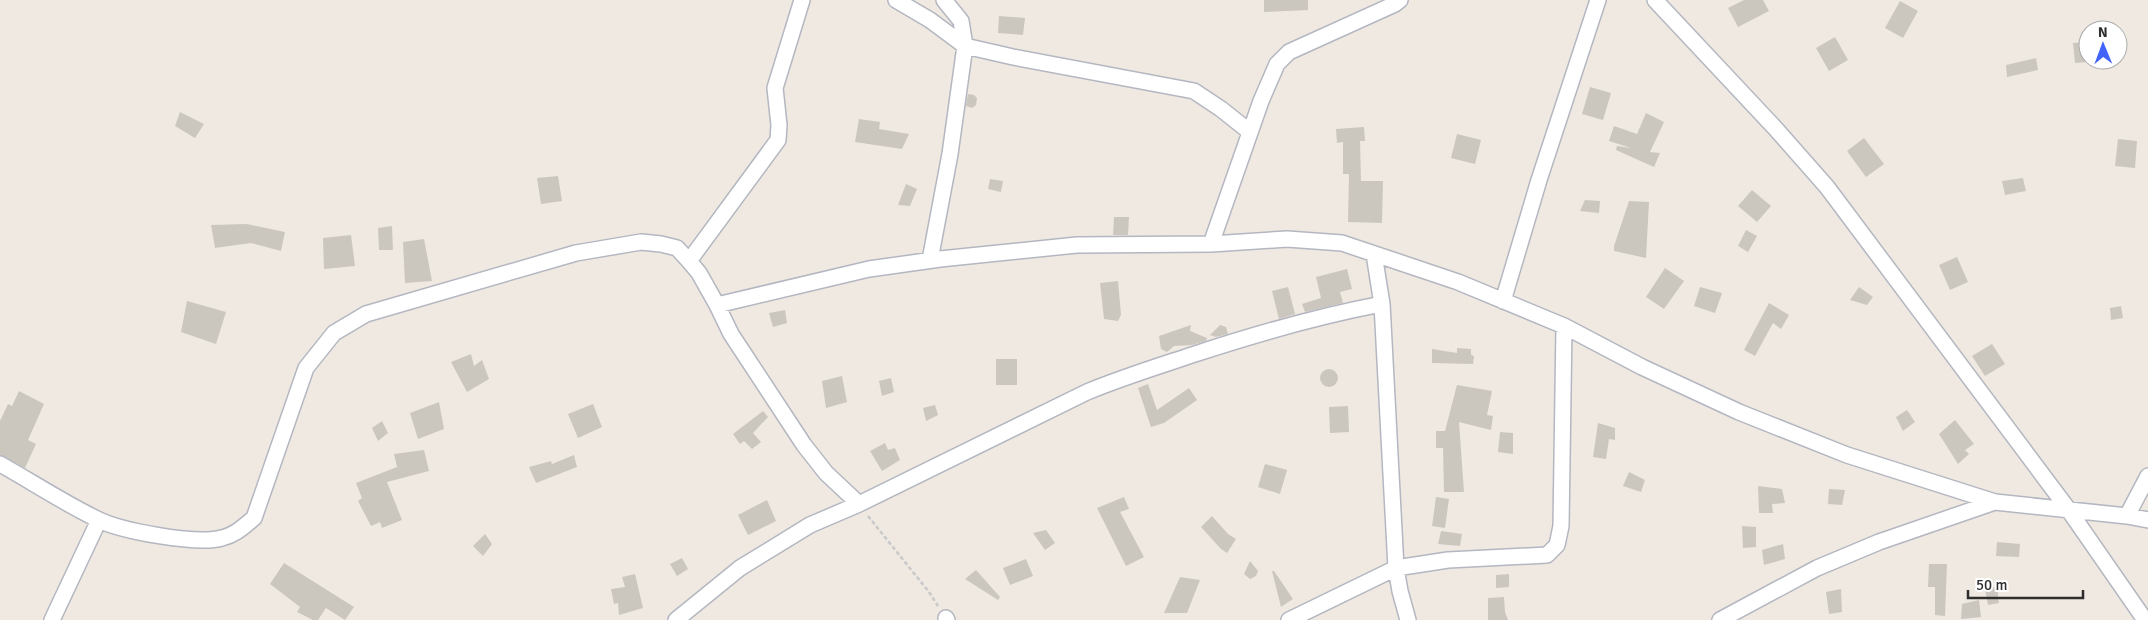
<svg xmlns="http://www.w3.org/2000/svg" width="2148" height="620" viewBox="0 0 2148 620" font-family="Signika,sans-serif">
  <rect width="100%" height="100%" fill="#efe9e1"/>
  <path fill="#cbc7bf" d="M1264 0H1308V10L1264 12Z
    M1744 0H1763L1769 11 1738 27 1728 8Z
    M1900 1 1918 11 1903 38 1885 28Z
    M999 16 1025 18 1023 35 998 33Z
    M1835 37 1848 60 1829 71 1816 48Z
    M2088 42V62L2075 63 2073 43Z
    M2036 58 2038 70 2007 77 2006 65Z
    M1590 87 1611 93 1603 120 1582 114Z
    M968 94 974 95 977 98 976 105 972 108 966 106Z
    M180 112 204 124 195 138 175 126Z
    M1646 113 1664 122 1650 152 1660 153 1654 167 1616 150 1617 146 1631 148 1609 141 1614 126 1637 134Z
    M859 119 880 122 879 129 909 134 902 149 855 142Z
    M1364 127 1365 141H1360L1361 181H1383L1382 223 1348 222 1349 174H1343V142L1337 143 1336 129Z
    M1457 134 1481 140 1475 164 1451 158Z
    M1864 138 1884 164 1866 177 1847 151Z
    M2118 139 2137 141 2135 168 2115 166Z
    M558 176 562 201 541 204 537 178Z
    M2023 178 2026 191 2005 195 2002 181Z
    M990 179 1003 181 1001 192 988 189Z
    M906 184 917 189 910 206 898 205Z
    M1752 190 1771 206 1757 222 1738 206Z
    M1585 200 1600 201 1599 213 1580 211Z
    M1629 201 1649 202 1646 258 1614 251V246Z
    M1114 217H1129L1128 235H1113Z
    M247 224 285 232 281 251 251 243 215 248 211 225Z
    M392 226 393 250H379L378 228Z
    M1746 230 1757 236 1748 252 1738 246Z
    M351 235 355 266 324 269 323 238Z
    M424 239 432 281 405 283 403 242Z
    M1957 257 1968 282 1950 290 1939 265Z
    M1665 268 1684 281 1664 309 1646 297Z
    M1347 269 1352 289 1340 292 1343 303 1305 312 1302 304 1321 298 1316 277Z
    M1118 281 1121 315 1118 321 1104 319 1100 283Z
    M1288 287 1295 314 1279 319 1272 291Z
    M1700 287 1722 293 1715 313 1694 306Z
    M1859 287 1873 297 1867 305 1850 300Z
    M187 301 226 312 216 344 181 332Z
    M1769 303 1789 315 1781 329 1773 323 1755 356 1744 350Z
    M2121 306 2123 318 2111 320 2110 308Z
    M785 310 787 323 773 327 769 313Z
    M1191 325 1190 331 1207 338 1206 341 1192 345 1174 346 1167 352 1161 349 1159 336Z
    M1220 325 1226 327 1228 334 1216 337 1210 335Z
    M1992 344 2005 364 1985 376 1972 356Z
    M1457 348 1471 349V355L1474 356 1473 364 1432 363V349L1457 353Z
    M471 354 474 366 482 360 489 379 467 392 451 362Z
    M996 359H1017V385H996Z
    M1320 378a9 9 0 1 1 18 0a9 9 0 1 1-18 0Z
    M842 376 847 402 826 408 822 381Z
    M891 378 894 392 882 396 879 381Z
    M1148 384 1157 410 1189 388 1197 400 1164 423 1151 427 1138 388Z
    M1457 385 1492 391 1487 415 1493 416 1491 430 1459 422 1464 492H1444L1443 448H1436V431H1445Z
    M19 391 44 404 28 440 36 444 25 468 0 455V421L8 404 12 406Z
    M439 402 444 429 418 439 410 413Z
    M593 404 602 427 578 438 568 414Z
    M935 405 938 415 926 421 923 408Z
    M1348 406 1349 432 1330 433 1329 407Z
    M1907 410 1915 422 1903 431 1896 417Z
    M763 411 768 417 753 433 761 442 752 449 744 441 740 444 733 434Z
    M1955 420 1974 444 1965 450 1969 454 1958 464 1939 434Z
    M382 421 388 433 378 441 372 428Z
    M1598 423 1615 428V440L1609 439 1606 459 1593 457Z
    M1500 432 1513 433V454L1498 452Z
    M885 443 888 450 895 448 900 460 882 471 870 451Z
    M424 450 429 471 387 482 402 520 382 528 380 522 371 526 358 501 362 498 356 483 397 467 394 454Z
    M574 455 577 467 536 483 529 467 551 461 552 464Z
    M1265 464 1287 470 1280 494 1258 487Z
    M1629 472 1645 480 1641 492 1623 486Z
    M1758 486 1782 489 1785 503 1772 504 1773 513H1759Z
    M1829 489 1845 490 1842 505 1828 504Z
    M1124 497 1129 509 1120 512 1144 557 1126 566 1097 508Z
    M1436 497 1449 499 1445 528 1432 526Z
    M767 500 776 521 748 535 738 515Z
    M1212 516 1228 534 1236 539 1227 553 1221 549 1201 527Z
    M1742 526 1756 527V547L1743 548Z
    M1046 530 1055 543 1045 550 1033 533Z
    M1441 531 1462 534 1460 546 1438 544Z
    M485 534 492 544 483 556 473 546Z
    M1997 542 2020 544 2019 557 1996 556Z
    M1783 544 1785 559 1764 565 1762 550Z
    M682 558 688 569 677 576 670 564Z
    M1026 559 1033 576 1010 585 1003 568Z
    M1250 561 1258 571 1256 576 1250 579 1244 574Z
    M284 563 354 607 345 620 326 608 318 620H313L297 612 300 607 270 584Z
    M1929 564H1947L1945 616 1935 615V587H1928Z
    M976 570 1000 597 998 600 965 579Z
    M1272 571H1274L1293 599 1281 607Z
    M635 574 643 608 619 615 618 603 614 604 611 589 625 587 622 577Z
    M1509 574V587L1496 588V575Z
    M1180 577 1200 580 1187 613H1164Z
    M1997 587 1999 603 1988 605 1985 589Z
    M1841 589 1842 612 1829 614 1826 592Z
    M1504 597 1505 612 1508 620H1488V598Z
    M1979 600 1981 617 1961 619 1962 604Z"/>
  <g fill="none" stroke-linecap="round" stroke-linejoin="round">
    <g stroke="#b4b7c1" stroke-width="18">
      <path id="street" d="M896 0 930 20 965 46 1013 57 1194 91 1221 109 1250 132
        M1655 0 1775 128 1827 187 2068 509 2145 620
        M1211 244 1261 101 1277 64 1289 52 1395 4 1400 0
        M1374 254 1382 304 1396 568 1400 591 1408 620
        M930 260 950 154 965 46 961 21 944 0
        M689 261 778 140 779 125 775 88 802 0
        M1503 301 1539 180 1598 0
        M717 305 869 269 940 259 1077 245 1211 244 1287 239 1342 243 1458 282 1564 326 1642 367 1739 412 1847 455 1995 502
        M0 464C32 482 64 503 97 519 120 531 197 545 222 538 235 535 243 527 254 518L306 368 334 333 366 314 576 253 641 242 661 244 677 248 689 261 699 273 717 305 731 334 804 445 826 473 859 504
        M2127 516 2148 476
        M946 618 947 620
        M52 620 99 520
        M676 620 740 568 810 525 859 504 1087 392C1123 377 1159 366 1195 354 1256 334 1318 316 1382 304
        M1289 620 1396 568 1448 560 1547 555 1557 545 1561 526 1564 326
        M1720 620 1817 568 1879 542 1995 502 2127 516 2148 520"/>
    </g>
    <path stroke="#c9c9c9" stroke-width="2.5" stroke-dasharray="4 2.5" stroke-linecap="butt" d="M868 516 929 592 938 606"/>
    <use href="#street" stroke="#fff" stroke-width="15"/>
  </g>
  <g transform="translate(2103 45) rotate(359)"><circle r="24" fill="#ffffff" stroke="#ababab"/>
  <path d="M0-4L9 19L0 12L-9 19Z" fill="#4264fb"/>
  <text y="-8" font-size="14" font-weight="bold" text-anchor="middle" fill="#2e2e2e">N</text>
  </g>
  <path d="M1968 590v8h115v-8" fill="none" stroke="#2e2e2e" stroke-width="2.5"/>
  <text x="1976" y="590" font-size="15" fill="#2e2e2e" stroke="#ffffff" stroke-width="4" paint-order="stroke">50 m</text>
</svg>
